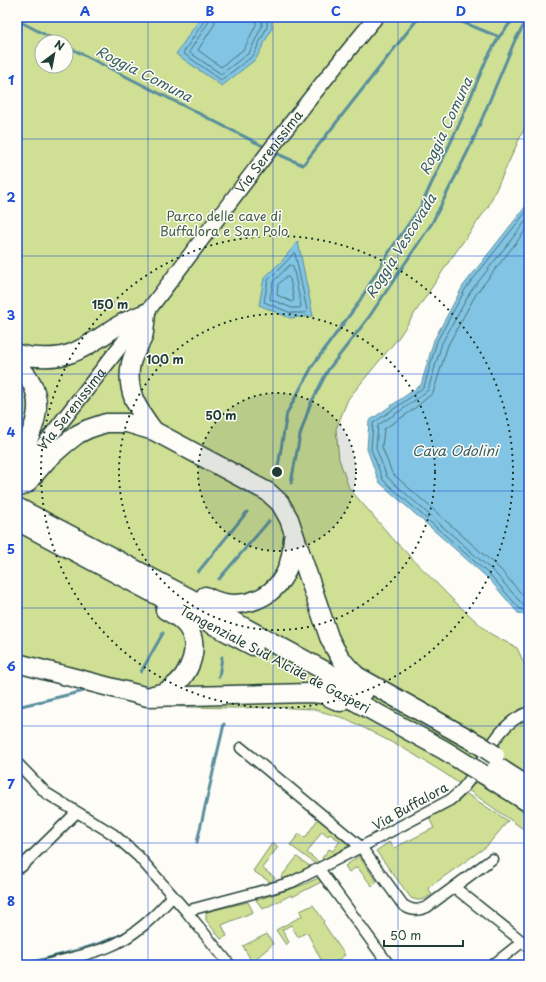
<svg xmlns="http://www.w3.org/2000/svg" width="546" height="982" viewBox="0 0 546 982" font-family="'Playpen Sans',sans-serif">
  <rect width="100%" height="100%" fill="#fdfcf7"/>
  <filter id="ink" filterUnits="userSpaceOnUse"><feTurbulence type="fractalNoise" baseFrequency=".025" numOctaves="2"/><feDisplacementMap in="SourceGraphic" scale="8" xChannelSelector="R" yChannelSelector="G"/><feConvolveMatrix kernelMatrix="1 2 1 2 8 2 1 2 1" color-interpolation-filters="sRGB"/></filter>
  <g filter="url(#ink)">
    <path fill="#cfe094" stroke="#778e64" fill-rule="evenodd" d="M17 17H529V118L488 207 450 260 399 337 348 399 336 429 339 459 349 488 394 540 453 600 489 633 517 648 525 665 529 666V833L444 773 410 752 347 719 313 709 271 707 235 708 149 706 17 671ZM42 42H66V66H42Z
      M467 794 508 821 487 846 428 888 432 894C424 900 420 902 411 898L376 851 389 842 394 848 434 828 429 818Z
      M318 819 351 844 324 860 322 858 329 849 333 851 340 841 330 834 328 836 322 831 307 853 320 863 317 865 290 845 299 834 305 838Z
      M273 842 278 847 262 868 275 878 272 883 253 871Z
      M359 856 377 882 372 886 357 867 349 872 345 866Z
      M297 857 311 867 300 873 284 879 281 877Z
      M318 878 321 882 292 897 291 895 263 909 256 900 303 885Z
      M248 902 253 912 222 925 227 936 221 939 206 920V912Z
      M313 905 324 921 323 923 345 955 331 965H322L323 964 307 932 298 937 291 925 282 930 289 942 286 945 276 930 302 916 300 911Z
      M267 934 273 944 252 962 243 946Z"/>
    <path fill="#82c4e3" stroke="#5a8e9d" d="M201 17H271L272 28 256 59 222 86 176 54Z
      M529 199V616L518 613 490 580 379 482 367 449 369 421 421 385 434 340 463 286 526 206Z
      M298 241 313 316 290 318 259 305 264 278 282 261Z"/>
    <g fill="none" stroke-linecap="round" stroke-linejoin="round">
      <path stroke="#47737a" stroke-width="1" d="M204 17V21L183 53 221 80 253 56 267 27V17
        M210 17 208 23 189 52 221 74 249 53 262 26V17
        M216 17 214 25 198 50 221 67 244 49 256 25V17
        M529 208 466 288 437 341 424 387 404 402 373 423 371 449 383 480 492 577 520 609 529 612
        M529 217 471 291 442 343 428 390 406 407 378 425 376 448 387 477 496 574 523 605 529 607
        M529 226 476 294 448 345 433 393 410 412 384 429 382 447 392 473 500 569 526 599 529 601
        M295 253 307 310 306 313H291L264 302 268 280 285 263 293 254Z
        M290 265 293 266 301 306 300 308H292L270 299 273 282Z
        M286 277H288L290 279 294 300 292 302 277 295 278 285Z"/>
      <path stroke="#5a8e9d" stroke-width="3" d="M450 17 499 37
        M17 20 59 42
        M66 46 267 148
        M273 152 303 165 419 17
        M277 473 287 413 313 365 357 305 391 249 421 206 462 118 487 58 499 37 515 17
        M291 483 300 435 310 405 328 370 369 317 432 223 471 145 515 40 529 17
        M198 572 247 512
        M219 579 269 521
        M141 672 163 633
        M219 677 222 657
        M17 707 84 691
        M197 842 224 724
        M21 965C57 955 97 948 130 930"/>
      <g stroke="#1f3d34" stroke-width="13">
        <path id="street" d="M241 748 361 847 403 905C412 911 417 911 427 907L492 859
          M17 763 46 793 113 834 138 856 186 911 230 965
          M21 867 76 813
          M319 869 389 965
          M454 887 529 947
          M186 911 269 889 292 882 361 847 450 800C483 776 488 727 529 712
          M46 965C66 959 88 955 108 947 134 937 155 916 173 896
          M493 965 522 942"/>
      </g>
      <g stroke="#1f3d34" stroke-width="17">
        <g id="secondary">
          <path id="s1" d="M17 479C60 423 104 368 147 312 222 213 296 113 376 17"/>
        </g>
      </g>
      <g stroke="#1f3d34" stroke-width="21">
        <path id="highway" d="M146 313C145 321 145 330 143 337 139 346 133 354 131 363 125 391 138 410 154 431
          M17 354C33 358 57 359 72 353 91 346 106 332 123 323 131 319 139 316 146 313
          M17 365C49 393 38 427 17 459
          M17 488 26 484 47 460 65 444 78 434 88 429 106 423H127L154 431 268 492 280 503 289 519 329 637C337 654 343 663 357 676L480 745
          M17 507 220 614 364 692
          M17 521 253 646
          M205 596C234 612 269 603 285 574 291 562 292 550 293 538
          M17 663 148 697 310 693 322 694 340 702
          M329 687 444 750 468 765
          M153 695C158 694 164 693 168 690 191 677 204 642 183 622 178 617 170 613 165 610
          M490 762 529 787
          M483 774 529 803"/>
      </g>
      <use href="#street" stroke="#fdfcf7" stroke-width="10"/>
      <use href="#secondary" stroke="#fdfcf7" stroke-width="14"/>
      <use href="#highway" stroke="#fdfcf7" stroke-width="18"/>
      <g stroke="#1f3d34" stroke-width="21" stroke-linecap="butt">
        <path id="highway-bridge" d="M480 745 495 755
          M468 765 483 774"/>
      </g>
      <use href="#highway-bridge" stroke="#fdfcf7" stroke-width="18"/>
    </g>
  </g>
  <path fill="none" stroke="#1d4ed8" stroke-width="1" stroke-opacity="0.55" d="M148 17V965M273 17V965M398 17V965M17 139H529M17 256H529M17 374H529M17 491H529M17 608H529M17 726H529M17 843H529"/>
  <circle cx="277" cy="472" r="79" fill="#1f3d34" fill-opacity=".12"/>
  <g fill="none" stroke="#1f3d34" stroke-width="2" stroke-dasharray="2 4">
    <circle cx="277" cy="472" r="79"/>
    <circle cx="277" cy="472" r="158"/>
    <circle cx="277" cy="472" r="236"/>
  </g>
  <g text-anchor="middle" stroke-width="3" stroke-linejoin="round" paint-order="stroke">
    <g font-size="13" fill="#1f3d34" stroke="#fdfcf7">
      <text dy="5" stroke="none"><textPath href="#s1" startOffset="413">Via Serenissima</textPath></text>
      <text dy="5" stroke="none"><textPath href="#s1" startOffset="89">Via Serenissima</textPath></text>
      <text transform="translate(275 659) rotate(28)" y="5">Tangenziale Sud Alcide de Gasperi</text>
      <text transform="translate(410 806) rotate(-29)" y="5">Via Buffalora</text>
    </g>
    <g font-size="13" fill="#425e47" stroke="#fdfcf7">
      <text x="224" y="221">Parco delle cave di<tspan x="224" dy="15">Buffalora e San Polo</tspan></text>
    </g>
    <g font-size="14" font-style="italic" fill="#385f60" stroke="#fdfcf7">
      <text transform="translate(144 74) rotate(27)" y="5">Roggia Comuna</text>
      <text transform="translate(446 126) rotate(-65)" y="5">Roggia Comuna</text>
      <text transform="translate(401 246) rotate(-58)" y="5">Roggia Vescovada</text>
      <text x="455" y="456">Cava Odolini</text>
    </g>
  </g>
  <circle cx="277" cy="472" r="6" fill="#1f3d34" stroke="#fdfcf7" stroke-width="2"/>
  <g font-size="12" text-anchor="middle" font-weight="bold" fill="#1f3d34" stroke="#fdfcf7" stroke-width="3" stroke-linejoin="round" paint-order="stroke">
    <text x="110" y="309">150 m</text>
    <text x="165" y="364">100 m</text>
    <text x="221" y="420">50 m</text>
  </g>
  <rect width="546" height="982" fill="none" stroke="#fdfcf7" stroke-width="44"/>
  <g transform="translate(54 54) rotate(32)"><circle r="19" fill="#fdfcf7" stroke="#a4b0a9"/>
  <path d="M0-3L7 15L0 10L-7 15Z" fill="#1f3d34"/>
  <text y="-6" font-size="11" font-weight="bold" text-anchor="middle" fill="#1f3d34">N</text>
  </g>
  <path d="M384 940v6h79v-6" fill="none" stroke="#1f3d34" stroke-width="2"/>
  <text x="390" y="940" font-size="12" fill="#1f3d34" stroke="#fdfcf7" stroke-width="3" paint-order="stroke">50 m</text>
  <rect x="22" y="22" width="502" height="938" fill="none" stroke="#1d4ed8" stroke-width="1.5"/>
  <g font-size="13" text-anchor="middle" font-weight="bold" fill="#1d4ed8">
    <text x="85" y="16">A</text>
    <text x="210" y="16">B</text>
    <text x="336" y="16">C</text>
    <text x="461" y="16">D</text>
    <text x="11" y="85">1</text>
    <text x="11" y="202">2</text>
    <text x="11" y="320">3</text>
    <text x="11" y="437">4</text>
    <text x="11" y="554">5</text>
    <text x="11" y="671">6</text>
    <text x="11" y="789">7</text>
    <text x="11" y="906">8</text>
  </g>
</svg>
